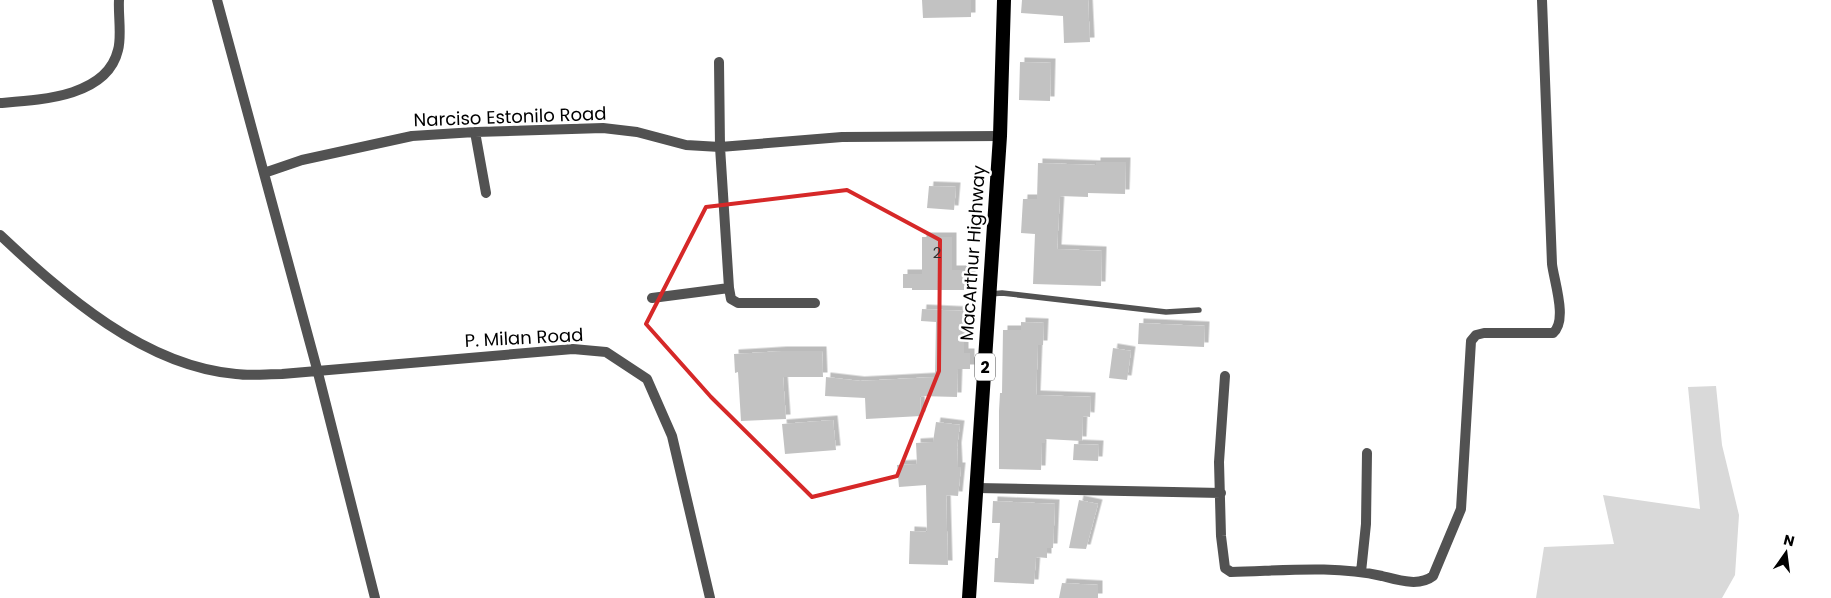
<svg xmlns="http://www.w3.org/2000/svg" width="1831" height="598" viewBox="0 0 1831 598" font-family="Poppins,sans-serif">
  <defs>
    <filter id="shadow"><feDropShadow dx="4.5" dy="-4.5" stdDeviation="0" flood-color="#0004"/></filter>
  </defs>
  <rect width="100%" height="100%" fill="#fff"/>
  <path fill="#d9d9d9" d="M1716 386 1722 445 1739 515 1735 575 1722 598H1536L1544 547 1614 544 1603 495 1700 509 1688 387Z"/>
  <path fill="#c2c2c2" filter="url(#shadow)" d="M922 0H971V17L923 18Z
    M1022 0H1088L1090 42 1064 43 1063 16 1021 13Z
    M1020 62 1051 63 1050 101 1019 100Z
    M1096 162H1126L1125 194 1088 193V197L1060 196 1057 249 1102 251 1101 286 1033 284 1035 234 1021 233 1023 199H1037L1038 163 1096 165Z
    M929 186 956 187 954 210 927 208Z
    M922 237H952V270H971V281H964V290H912V288H903V274H922Z
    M922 309 964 311V353H970V369H958L957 397 920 396 921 416 866 419 865 398 825 396 826 377 860 381 935 377 936 322 921 321Z
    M1021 322 1044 323 1043 345H1038L1036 395 1091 397 1090 417 1083 416 1082 441 1045 439V443H1042L1041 470 999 469V411L1000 393H1002L1003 330H1021Z
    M1139 323 1205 326 1204 347 1138 344Z
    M1113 348 1131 351 1127 380 1109 378Z
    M782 351H822L823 377H783L786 419 741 421 738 372 735 373 734 354Z
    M833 420 836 450 785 454 782 424Z
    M936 422 960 425 957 447 958 467H961L958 496 946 495 948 565 909 564 910 531 927 532 926 485 899 487 897 465 917 464 916 443 933 442Z
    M1074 444 1099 445 1098 461 1073 460Z
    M1079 500 1098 504 1086 549 1069 548Z
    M993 501 1055 504 1053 548H1047V558L1036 557 1034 584 994 582 995 558H998L1000 523H992Z
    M1062 583 1098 585V598H1059Z"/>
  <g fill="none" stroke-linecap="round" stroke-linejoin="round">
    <path stroke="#525252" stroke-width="5.5" d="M990 294 1002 293 1166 312 1199 310"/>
    <path stroke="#525252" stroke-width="10" d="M217 0 317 369 375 598
      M0 103C40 100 107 97 118 50 122 37 118 14 119 0
      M475 132 486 193
      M264 173 302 160 412 136 475 132 603 128 637 132 686 145 720 147 842 137 1000 136
      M0 235C64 295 144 366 236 374 251 376 266 374 282 374L573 349 606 352 647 379 672 436 710 598
      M729 288 731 299 738 303H815
      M652 298 729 288 720 147 719 62
      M1225 376 1219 462 1221 536 1225 568 1231 572C1281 571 1333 565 1382 576 1398 580 1419 587 1433 576L1461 509 1471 341 1476 335 1484 333H1553C1568 321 1554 281 1552 264L1542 0
      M977 488 1221 493
      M1361 572 1366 524 1367 453"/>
    <path stroke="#000" stroke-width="14" d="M969 598 1000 136 1004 0"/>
  </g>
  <path fill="none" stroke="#d62828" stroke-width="4" stroke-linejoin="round" d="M847 190 940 240 939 371 897 476 812 497 711 397 646 324 706 207Z"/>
  <g text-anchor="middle" stroke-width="5" stroke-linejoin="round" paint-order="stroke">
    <g font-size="15" fill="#303030">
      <text x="937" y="258">2</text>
    </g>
    <rect fill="#fff" stroke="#4c4c4c" stroke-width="1" x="975" y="353.5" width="20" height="27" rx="4"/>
    <g font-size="16" font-weight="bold" fill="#000">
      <text x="985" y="373">2</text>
    </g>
    <g font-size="18" fill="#000" stroke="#fff">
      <text transform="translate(510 117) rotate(-2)" y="6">Narciso Estonilo Road</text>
      <text transform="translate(973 253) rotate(-86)" y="6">MacArthur Highway</text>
      <text transform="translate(524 338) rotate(-3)" y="6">P. Milan Road</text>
    </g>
  </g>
  <g transform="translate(1786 553) rotate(14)" stroke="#ffffff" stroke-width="4" paint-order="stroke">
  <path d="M0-4L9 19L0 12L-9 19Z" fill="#000000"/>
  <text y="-8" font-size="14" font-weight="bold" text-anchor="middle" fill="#000000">N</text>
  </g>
</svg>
